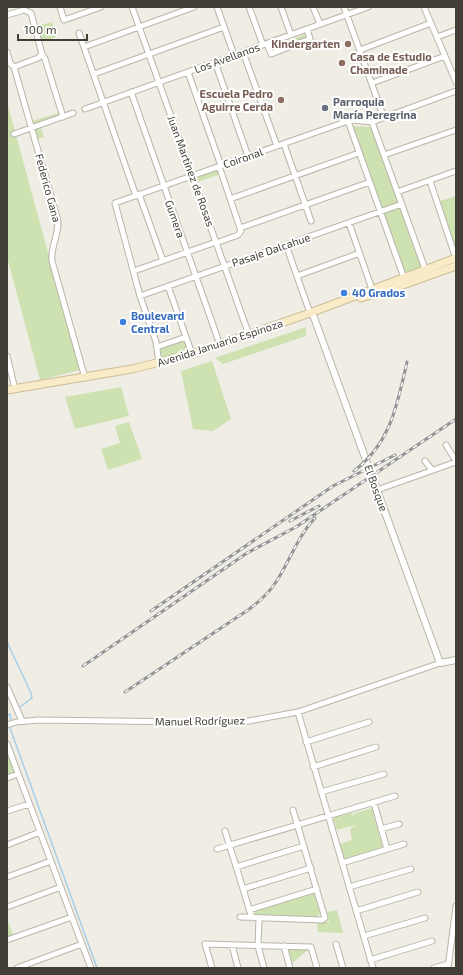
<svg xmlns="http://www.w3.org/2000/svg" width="463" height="975" viewBox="0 0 463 975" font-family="'Exo 2',sans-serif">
  <rect width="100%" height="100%" fill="#f0ede5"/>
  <path fill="#cde1b1" d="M52 22 56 37 42 41 37 26Z
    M306 34 308 39 272 52 270 47Z
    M7 102 80 370 40 380 7 257Z
    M59 113 60 116 33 126 32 121Z
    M352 126 371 127 422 267 405 273Z
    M41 128 44 137 37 139 35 130Z
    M218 168 221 174 196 182 194 176Z
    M456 196V248H455L440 201Z
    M306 327V336L223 364 215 358Z
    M185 339 189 353 160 361 159 347Z
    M212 361 231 419 213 431 193 429 181 371Z
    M121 387 129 416 75 429 65 397Z
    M129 422 142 459 108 470 101 449 120 443 115 426Z
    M7 752 15 773 7 776Z
    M372 808 383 849 345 861 340 844 352 840 350 829 356 825 337 830 333 818 352 813 353 816 355 813Z
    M314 892 320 913 317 917 255 915V910Z
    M337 910 343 933 318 932 317 922H329L327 912Z
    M7 918 13 935 7 937Z
    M289 950H308L292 963Z"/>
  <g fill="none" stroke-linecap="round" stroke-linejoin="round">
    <path stroke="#a6cfe8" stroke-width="1.5" d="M7 642 31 693 32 698 20 707
      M7 716 10 714 11 720
      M10 728 97 968"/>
    <g stroke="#bbb4a9" stroke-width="7">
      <path id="minor" d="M60 7 64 20 101 7
        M132 7 249 335
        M217 7 234 55
        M249 7 263 45
        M281 7 291 35
        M313 7 320 24
        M344 7 384 118
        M424 7 456 82
        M7 15 24 10 31 13 42 54 45 59 63 117
        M79 33 136 196
        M437 37 456 30
        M267 44 271 54 310 39 307 29
        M84 47 194 7
        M360 50 431 23
        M7 52 10 63 14 67 57 217C61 232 50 246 52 261L85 378
        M243 52 277 146
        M215 62 248 156
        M14 67 38 58 42 54
        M188 72 221 166
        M94 74 224 27
        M372 83 445 56
        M131 92 220 345
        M85 109 368 7
        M348 121 404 278
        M372 122 424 266
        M14 134 73 113
        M284 144 311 221
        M384 155 456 130
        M430 181 454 253
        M397 192 456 171
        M139 194 163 261
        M230 199 359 153
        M349 223 372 289
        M240 228 370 182
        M216 243 238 235 241 231 219 166
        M286 245 310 313
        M134 271 216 242
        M297 276 360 253
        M168 286 192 354
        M140 296 402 204
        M157 347 186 337
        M7 356 15 389
        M159 363 156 342 140 296 115 203 348 121 353 120 372 122 456 91
        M446 445 456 461
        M425 461 432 470
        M377 490 456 462
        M7 687 22 721
        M298 712 373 968
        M7 725 16 722 39 720 188 722H243L298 712 440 663
        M306 742 369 722
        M7 744 91 968
        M313 767 376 747
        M7 778 18 774
        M321 792 384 774
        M374 803 387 849
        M7 811 29 804
        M381 829 399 824
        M225 831 252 918
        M7 845 40 832
        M217 849 395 796
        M342 863 404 844
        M236 867 304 846
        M7 877 51 861
        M349 887 411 869
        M243 889 311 868
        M7 907 61 887
        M249 910 317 889
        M356 911 418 892
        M240 917 322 920 325 918 293 810
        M259 918 258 946 264 968
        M364 936 425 918
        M7 940 72 917
        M336 944 343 968
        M232 945 238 968
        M284 946 290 968
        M370 960 432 941
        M17 968 82 944
        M212 968 205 944 311 947 317 968
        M434 968 448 964
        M448 968 456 906"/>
    </g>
    <g stroke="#bbb4a9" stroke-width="8">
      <path id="tertiary" d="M312 312 440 663 456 660"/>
    </g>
    <g stroke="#ccbd98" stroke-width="9">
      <path id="secondary" d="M361 298 400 286 456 266
        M7 390 132 369 192 354 310 313 456 258"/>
    </g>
    <use href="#minor" stroke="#fff" stroke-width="5"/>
    <use href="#tertiary" stroke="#fff" stroke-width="6"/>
    <use href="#secondary" stroke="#f9ebc7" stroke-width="7"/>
    <g stroke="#949494" stroke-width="3">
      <path id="rail" d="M354 471C391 443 397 405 407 362
        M290 521 319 506
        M151 611 333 486 395 455
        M83 666 247 553 296 527 456 419
        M125 692 248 610C259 602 269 593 276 582 290 561 297 537 315 518"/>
    </g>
    <use href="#rail" stroke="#fff" stroke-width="1.5" stroke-dasharray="4.5" stroke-linecap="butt"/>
  </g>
  <g fill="#8d6e63" stroke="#fff" stroke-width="1.5">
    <circle cx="348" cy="44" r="4"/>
    <circle cx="342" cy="63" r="4"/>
    <circle cx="281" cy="100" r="4"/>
  </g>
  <circle fill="#6b7280" stroke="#fff" stroke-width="1.5" cx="325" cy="108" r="4"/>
  <g fill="#3f7fe0" stroke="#fff" stroke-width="1.5">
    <circle cx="344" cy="293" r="4"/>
    <circle cx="123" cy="322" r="4"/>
  </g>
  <g text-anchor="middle" stroke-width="4" stroke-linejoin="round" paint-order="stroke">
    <g font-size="11" font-weight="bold" fill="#785e54" stroke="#fff" text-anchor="end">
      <text x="340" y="48">Kindergarten</text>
      <text x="350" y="61" text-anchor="start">Casa de Estudio<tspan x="350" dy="13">Chaminade</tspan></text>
      <text x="273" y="98">Escuela Pedro<tspan x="273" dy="13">Aguirre Cerda</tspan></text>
    </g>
    <g font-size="11" fill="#423d35" stroke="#fff">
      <text transform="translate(227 58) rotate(-20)" y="4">Los Avellanos</text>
      <text transform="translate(243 158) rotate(-19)" y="4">Coironal</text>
      <text transform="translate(191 171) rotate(70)" y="4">Juan Martínez de Rosas</text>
      <text transform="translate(48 188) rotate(75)" y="4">Federico Gana</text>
      <text transform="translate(175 219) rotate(71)" y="4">Gumera</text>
      <text transform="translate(271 250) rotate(-19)" y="4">Pasaje Dalcahue</text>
      <text transform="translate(220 343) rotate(-18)" y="4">Avenida Januario Espinoza</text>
      <text transform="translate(376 488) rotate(70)" y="4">El Bosque</text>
      <text transform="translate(200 721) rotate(-1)" y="4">Manuel Rodríguez</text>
    </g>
    <g font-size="11" font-weight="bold" fill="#5b616d" stroke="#fff" text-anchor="start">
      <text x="333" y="106">Parroquia<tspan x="333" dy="13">María Peregrina</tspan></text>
    </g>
    <g font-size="11" font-weight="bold" fill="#366cbe" stroke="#fff" text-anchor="start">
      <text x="352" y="297">40 Grados</text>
      <text x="131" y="320">Boulevard<tspan x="131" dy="13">Central</tspan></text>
    </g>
  </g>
  <rect width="463" height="975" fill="none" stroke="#423d35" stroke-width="16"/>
  <path d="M18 34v6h69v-6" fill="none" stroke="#423d35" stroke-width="2"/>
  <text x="24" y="34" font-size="12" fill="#423d35" stroke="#ffffff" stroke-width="3" paint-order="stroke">100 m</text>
</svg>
